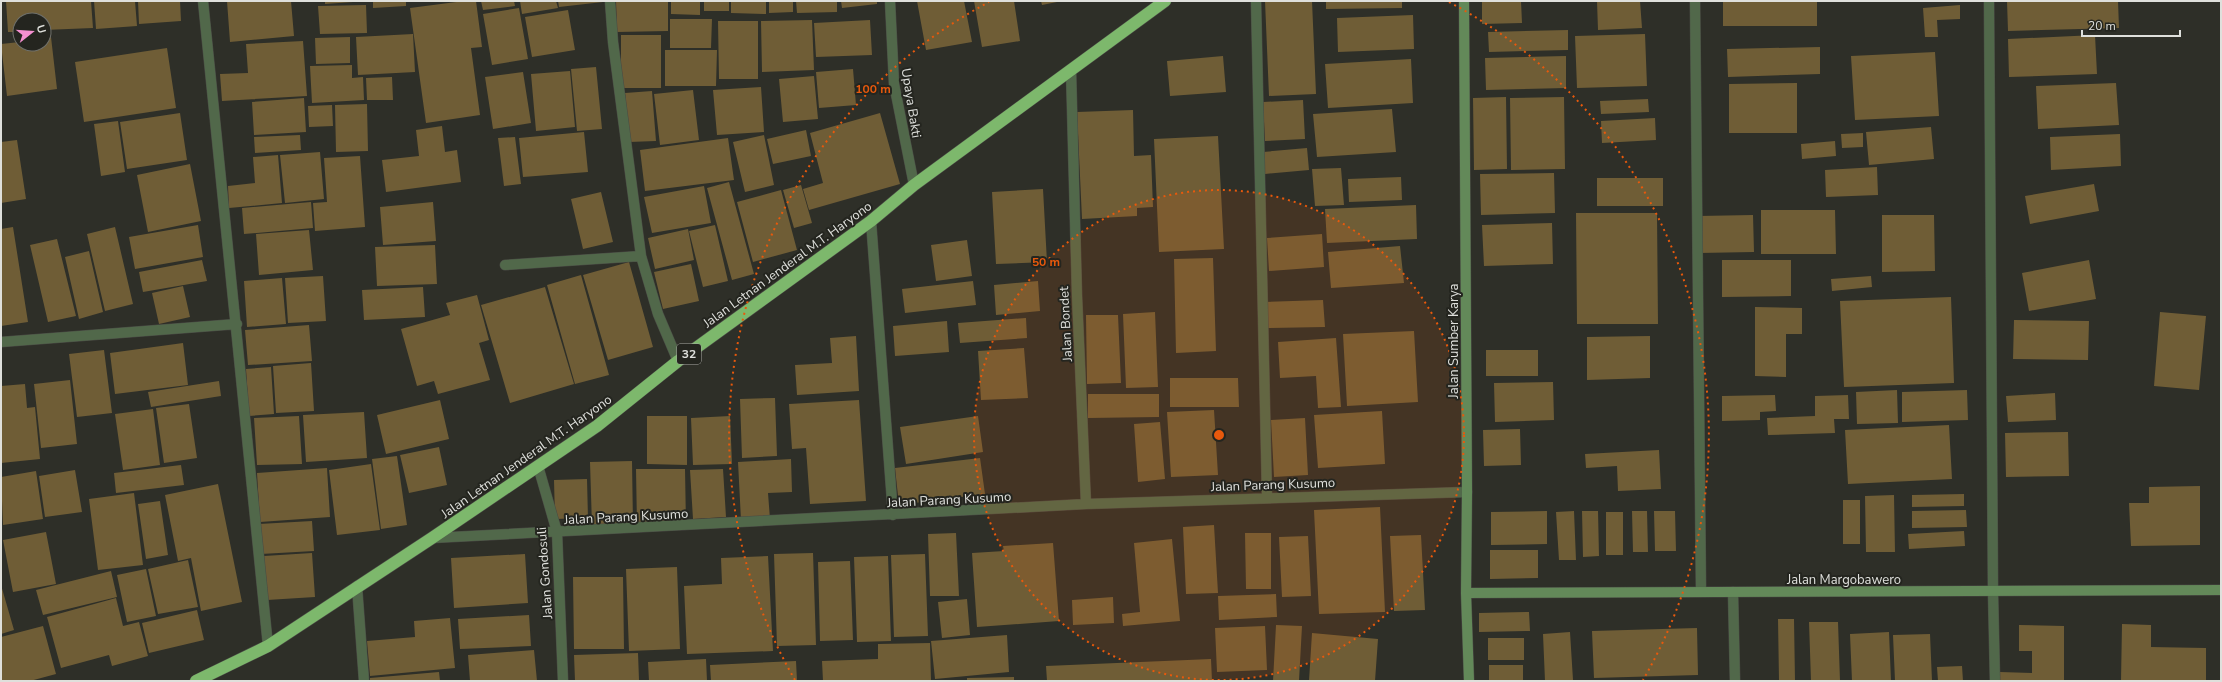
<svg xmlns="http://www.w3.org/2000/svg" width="2222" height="682" viewBox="0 0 2222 682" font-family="'Nunito Sans',sans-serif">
  <rect width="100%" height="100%" fill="#2e2f28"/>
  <path fill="#6f5d36" d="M6 1H91L93 28 44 30V20H20V32H8Z
    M94 1H135L137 26 96 29Z
    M138 1H180L181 21 139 24Z
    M227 1H291L294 36 230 42Z
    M325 1H353V2L325 4Z
    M373 1H406V6L373 8Z
    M464 1H476L482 47 471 48 480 115 426 123 410 8Z
    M481 1H514L515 6 483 10Z
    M520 1H556L558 8 522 14Z
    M558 1H603V2L559 7Z
    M616 1H668V31L617 32Z
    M671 1H700V15L671 14Z
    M704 1H729V11H704Z
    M731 1H766V14L731 13Z
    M769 1H793V12L769 13Z
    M796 1H837V12L797 13Z
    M841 1H877V4L842 8Z
    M917 1H964L972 42 926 50Z
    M974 1H1014L1020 41 982 47Z
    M1041 1H1057V2L1042 5Z
    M1265 1H1312L1316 94 1269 96Z
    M1326 1H1402V8L1326 9Z
    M1482 1H1521L1522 23 1482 24Z
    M1597 1H1640L1642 28 1598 30Z
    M1723 1H1817V26H1723Z
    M2007 1H2118L2119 28 2008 31Z
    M366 5 367 33 320 34 318 6Z
    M1960 5V19L1937 20 1938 37H1925L1923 8Z
    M519 8 528 59 492 65 483 14Z
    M568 10 575 50 532 57 525 17Z
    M1413 15 1414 49 1338 52 1337 18Z
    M670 19H712L711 48H670Z
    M812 20 814 70 762 72 761 21Z
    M870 20 872 55 816 57 814 23Z
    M718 21H758V79H719Z
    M1568 30V50L1489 52 1488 32Z
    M413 34 415 72 358 75 356 37Z
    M1645 34 1647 86 1577 88 1575 36Z
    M621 35H661V88H621Z
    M2095 35 2097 74 2009 77 2008 39Z
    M51 37 57 89 7 96 1 44 20 42V44H44V38Z
    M350 37V63L316 64 315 38Z
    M303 41 307 96 222 101 220 74 248 73 246 44Z
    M1820 47V74L1728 77 1727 49Z
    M167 48 176 108 84 122 75 62Z
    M665 50H717L716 86H665Z
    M1935 52 1939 116 1855 120 1851 56Z
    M1223 56 1226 92 1170 96 1167 61Z
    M1566 56V88L1486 90 1485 58Z
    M1411 59 1413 103 1328 108 1325 64Z
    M352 65V78L363 77 364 100 312 103 310 66Z
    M596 67 602 129 577 131 571 69Z
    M853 69 856 105 819 108 816 72Z
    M570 71 575 127 536 131 531 74Z
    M523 72 531 123 493 129 485 77Z
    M814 76 818 119 783 122 779 79Z
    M392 77 393 100H367L366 78Z
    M1797 83V133H1729V84Z
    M2116 83 2119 125 2038 129 2036 86Z
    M761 87 764 132 717 135 713 90Z
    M693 90 699 140 660 145 654 94Z
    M652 91 656 141 629 142 625 93Z
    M1506 97 1507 169 1474 170 1473 98Z
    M1564 97 1565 169 1511 170 1510 98Z
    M304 98 306 132 254 135 252 102Z
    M1648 99 1649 112 1601 114 1600 101Z
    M1303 100 1305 139 1265 141 1263 102Z
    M367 104 368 151 336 152 335 105Z
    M332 105 333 126 309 127 308 106Z
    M1392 109 1396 152 1317 157 1313 114Z
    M1133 110 1134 156 1151 155 1153 207 1137 208V216L1082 219 1077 112Z
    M180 113 187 160 127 169 120 122Z
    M880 113 900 184 809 210 803 189 823 183 810 133Z
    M1655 118 1656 140 1602 143 1601 121Z
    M118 121 125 172 101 176 94 124Z
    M442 126 445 152 457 150 461 182 386 192 382 160 419 156 416 130Z
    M1931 127 1934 159 1869 165 1866 132Z
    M806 130 811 156 773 164 767 139Z
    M584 132 588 172 523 177 519 138Z
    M1863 133V147L1842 148 1841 134Z
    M2120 134 2121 166 2051 170 2050 137Z
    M300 135 301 150 255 153 254 137Z
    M764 135 774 185 745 192 733 142Z
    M1218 136 1224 249 1159 252 1154 139Z
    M515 137 521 184 504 186 498 138Z
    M728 138 734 180 645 191 640 150Z
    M17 140 26 199 1 203V142Z
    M1835 141 1836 156 1802 159 1801 144Z
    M1307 148 1309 170 1265 174 1263 152Z
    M320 152 324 199 285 203 280 155Z
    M278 155 282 203 229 208 228 186 255 183 253 157Z
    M360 156 365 227 315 231 313 203 327 202 324 158Z
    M190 164 201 221 148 232 137 175Z
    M1877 167 1878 195 1826 197 1825 170Z
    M1341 168 1344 205 1315 206 1312 169Z
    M1554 173 1555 213 1481 215 1480 174Z
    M1401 177 1402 200 1349 202 1348 179Z
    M1597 178H1663V206H1597Z
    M729 182 754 274 732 280 707 188Z
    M2094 184 2099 211 2030 224 2025 196Z
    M801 185 812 223 794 228 783 190Z
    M704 186 711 223 652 233 644 197Z
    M1043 189 1047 262 996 264 992 192Z
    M781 190 797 250 753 262 737 202Z
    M601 192 613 242 583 249 571 199Z
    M311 202 313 228 244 234 242 208Z
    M433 202 436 241 383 245 380 207Z
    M1416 205 1417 239 1327 243 1325 209Z
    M1761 210H1835L1836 254H1761Z
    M1576 213H1657L1658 324H1577Z
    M1753 215 1754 252 1699 253 1698 216Z
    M1882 215H1934L1935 271 1882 272Z
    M1552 223 1553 264 1484 266 1482 225Z
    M198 225 203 257 135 269 129 237Z
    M715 225 728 281 703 287 689 231Z
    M13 227 28 322 1 326V229Z
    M115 227 133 304 105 311 87 234Z
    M688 229 694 260 655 269 648 238Z
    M309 230 313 270 259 275 256 234Z
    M1322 234 1324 267 1269 271 1267 238Z
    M57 239 76 316 48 322 30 245Z
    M967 240 972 276 936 281 931 245Z
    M435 245 437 284 377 286 375 247Z
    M1400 246 1404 283 1331 288 1328 252Z
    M89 251 103 312 79 319 65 257Z
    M1213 258 1216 351 1176 353 1174 259Z
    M202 260 207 281 143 292 139 272Z
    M1722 260H1791V296L1722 297Z
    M2089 260 2096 299 2029 311 2022 273Z
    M629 262 653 347 608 360 583 275Z
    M691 264 699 301 663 309 654 272Z
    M581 275 609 375 575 384 547 285Z
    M323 276 326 321 288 323 285 278Z
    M1871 276 1872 287 1832 291 1831 279Z
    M282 278 286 324 247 327 244 281Z
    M973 281 976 305 905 313 902 289Z
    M1038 281 1040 311 996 315 994 285Z
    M183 286 190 317 159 324 152 293Z
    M423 287 425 317 364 320 362 290Z
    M545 287 574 384 510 403 481 305Z
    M477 295 489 340 479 343 490 380 438 394 434 381 417 386 401 329 450 315 446 303Z
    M1951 297 1954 383 1844 387 1840 301Z
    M1323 300 1325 327 1265 328V302Z
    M1755 307 1802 308V334H1786V377L1755 376Z
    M1155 312 1158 387 1126 388 1123 314Z
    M2160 312 2206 316 2199 390 2154 386Z
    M1086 315H1118L1121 383 1087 384Z
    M1026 318 1027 338 960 343 958 323Z
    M2014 320 2089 321 2088 360 2013 359Z
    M947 321 949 352 895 356 893 326Z
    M309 325 312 361 248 365 245 330Z
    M1414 331 1418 402 1347 406 1343 334Z
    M856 336 859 391 797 395 795 365 832 363 830 338Z
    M1650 336V378L1587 380V337Z
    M1336 338 1341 407 1318 408 1316 376 1280 378 1278 342Z
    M183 343 188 385 115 394 110 353Z
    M1024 348 1028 398 981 400 978 351Z
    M104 350 112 413 77 417 69 354Z
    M1486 350H1538V376H1486Z
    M311 363 314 411 276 413 273 366Z
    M271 367 274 414 249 416 246 369Z
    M1170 378H1238L1239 407H1170Z
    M70 380 77 444 41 448 34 384Z
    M219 381 221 396 151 407 148 392Z
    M1553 382 1554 420 1495 422 1494 383Z
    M25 384 27 408 35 407 40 459 1 463V386Z
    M1897 390 1898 423 1857 424 1856 392Z
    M1967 390 1968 420 1902 422V392Z
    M2055 393 2056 420 2008 422 2006 396Z
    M1088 394H1159V417L1088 418Z
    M1775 395 1776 411 1760 412V420L1722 421V396Z
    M1848 395 1849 419H1834L1835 433 1768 435 1767 418 1815 416V396Z
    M775 398 777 456 742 458 740 399Z
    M440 400 449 439 386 454 377 415Z
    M859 400 866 501 810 504 806 448 792 449 789 404Z
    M189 404 197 458 164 463 156 408Z
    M153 409 160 465 123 470 115 414Z
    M1214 410 1218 475 1171 477 1167 412Z
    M1382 411 1385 464 1318 468 1314 415Z
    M364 412 367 458 306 462 303 415Z
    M299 416 302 464 257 465 254 418Z
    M647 416H687V465L647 464Z
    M730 416 732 464 693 465 691 418Z
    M978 416 983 452 906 464 900 427Z
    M1305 418 1308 475 1274 477 1271 420Z
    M1160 422 1165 479 1138 482 1134 424Z
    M1949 425 1952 479 1848 484 1845 430Z
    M1520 429 1521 465 1484 466 1483 430Z
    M2068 432 2069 476 2006 477 2005 433Z
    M439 447 447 485 409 493 400 455Z
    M1659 450 1661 489 1618 491 1617 466 1586 468 1585 454Z
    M397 456 407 525 381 529 372 459Z
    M980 458 985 494 899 505 895 468Z
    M791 459 792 492 768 493 770 519 741 520 738 462Z
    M632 461 633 525 592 526 590 462Z
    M371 464 380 530 337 535 329 470Z
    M181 465 184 485 116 493 114 473Z
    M327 468 330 517 260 522 257 473Z
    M636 469H685L686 524 637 525Z
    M723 469 726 517 693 519 690 470Z
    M75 470 82 512 45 517 39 476Z
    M36 471 43 519 3 525 1 477Z
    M587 479 588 518 555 519 554 480Z
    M218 484 242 602 201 611 191 558 178 561 165 495Z
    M2200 486V545L2131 546 2129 503H2149V487Z
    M134 493 143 565 98 570 89 499Z
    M1964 494V506L1912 507V495Z
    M1894 495 1895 552H1866L1865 496Z
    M1843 500H1860V544H1843Z
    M160 501 168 555 146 559 138 504Z
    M1380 507 1385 612 1319 614 1314 510Z
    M1966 510 1967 527 1912 528V511Z
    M1547 511V544L1491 545V512Z
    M1574 511 1576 560H1559L1556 512Z
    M1582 511H1598L1599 556 1583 557Z
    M1632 511H1647L1648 552H1633Z
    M1654 511H1675L1676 551H1655Z
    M1606 512H1623V555H1606Z
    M312 521 314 551 261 554 259 524Z
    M1214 525 1218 593 1186 594 1183 527Z
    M1964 531 1965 546 1909 549 1908 534Z
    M46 532 56 584 13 592 3 540Z
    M956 533 959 596H930L928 534Z
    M1245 533H1271V589H1246Z
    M1421 535 1425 610 1394 611 1390 536Z
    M1308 536 1311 596 1282 597 1279 537Z
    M1172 539 1180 621 1123 626 1122 614 1140 612 1134 543Z
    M1053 543 1059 621 977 627 972 553 1004 551 1003 546Z
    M1490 550H1538V578L1490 579Z
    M312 553 315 597 267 600 264 556Z
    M813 553 816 645 777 646 774 554Z
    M525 554 528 603 454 608 451 558Z
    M925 554 928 636 894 637 891 555Z
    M768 556 773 651 687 654 684 586 722 584 721 558Z
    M888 556 891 641 857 642 854 557Z
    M188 560 198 607 158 614 148 569Z
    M850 561 853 640 820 641 818 562Z
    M677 567 680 649 629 651 626 569Z
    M146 569 156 616 127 622 117 575Z
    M111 571 117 597 43 615 36 590Z
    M573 577H623L624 649H574Z
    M1 585 14 630 1 634Z
    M1276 594 1277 617 1219 620 1218 596Z
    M1113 597 1114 623 1073 625 1072 600Z
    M116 598 123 626 139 622 148 656 112 666 109 655 61 668 47 617Z
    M967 599 970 635 942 638 938 602Z
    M197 610 204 640 149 653 142 623Z
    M1529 612 1530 631 1479 632V613Z
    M529 615 531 646 460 649 458 619Z
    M450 618 455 668 370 676 367 641 415 637 414 621Z
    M1778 619H1794L1795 681H1779Z
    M1809 622H1838L1840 681H1811Z
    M2122 624 2151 625V647L2206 648V681H2121Z
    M1276 625 1302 626 1299 681H1273Z
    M2019 625 2064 626V681H2000V672L2032 673V651H2019Z
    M43 626 56 674 30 681H1V637Z
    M1265 626 1267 670 1217 672 1215 628Z
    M1697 628 1698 675 1594 678 1592 631Z
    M1570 632 1573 680 1545 681 1543 634Z
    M1889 632 1891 681H1852L1850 634Z
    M1312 633 1378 639 1375 681H1309Z
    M1930 634 1932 681H1895L1893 635Z
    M1007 635 1009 672 935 679 931 641Z
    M1488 638H1524V660H1488Z
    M930 643 931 681H823L822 661 878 659V644Z
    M534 650 537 681H470L468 655Z
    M638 653 639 680 575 681 574 655Z
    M706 659 707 681H649L648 662Z
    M1211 659 1212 681H1047L1046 666Z
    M796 661 797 681H711L710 665Z
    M1489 665H1523V681H1489Z
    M1962 666 1963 681H1938L1937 667Z
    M439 672 440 681H370V678Z
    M1014 677V681H967V678Z"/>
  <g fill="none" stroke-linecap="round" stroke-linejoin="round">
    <g stroke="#4a4b45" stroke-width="11">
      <path id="street" d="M203 1 268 646
        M610 1 613 42 641 256 658 314 678 361
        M890 1 894 84 914 185
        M1256 1 1267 497
        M1695 1 1701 591
        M1989 1 1993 592 1995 681
        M1071 70 1077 296 1086 504
        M871 221 893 515
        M505 265 641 256
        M1 342 237 324
        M538 466 557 532 563 681
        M432 538 1086 504 1467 492
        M357 586 364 681
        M1733 592 1735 681"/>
    </g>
    <g stroke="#4a4b45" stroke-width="11">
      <path id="secondary" d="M1464 1 1467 492 1466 593 1469 681
        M1466 593 2221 590"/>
    </g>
    <g stroke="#4a4b45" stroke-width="13">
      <path id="highway" d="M196 681 268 646 432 538 597 426 678 361 871 221 914 185 1165 1"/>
    </g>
    <use href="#street" stroke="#51684a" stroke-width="10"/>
    <use href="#secondary" stroke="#638959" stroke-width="10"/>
    <use href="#highway" stroke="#7db86c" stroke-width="12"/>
  </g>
  <circle cx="1219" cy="435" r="245" fill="#e8590c" fill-opacity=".12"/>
  <g fill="none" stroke="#e8590c" stroke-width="2" stroke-dasharray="2 4">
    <circle cx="1219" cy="435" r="245"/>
    <path d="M795 680A490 490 0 0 1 989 2M1449 2A490 490 0 0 1 1643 680"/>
  </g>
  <g text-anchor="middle" stroke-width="4" stroke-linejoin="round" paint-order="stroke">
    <rect fill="#24251f" stroke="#a7a8a3" stroke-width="1" x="677" y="344" width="24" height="20" rx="3"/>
    <g font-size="12" font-weight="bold" fill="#dfe0dc">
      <text x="689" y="358">32</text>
    </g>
    <g font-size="13" fill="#dfe0dc" stroke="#24251f">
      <text transform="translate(912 103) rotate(81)" y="5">Upaya Bakti</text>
      <text transform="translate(787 264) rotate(-36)" y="5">Jalan Letnan Jenderal M.T. Haryono</text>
      <text transform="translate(1065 324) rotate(-93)" y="5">Jalan Bondet</text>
      <text transform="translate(1453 341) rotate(-90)" y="5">Jalan Sumber Karya</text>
      <text transform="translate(526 456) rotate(-35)" y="5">Jalan Letnan Jenderal M.T. Haryono</text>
      <text transform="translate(1273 484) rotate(-2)" y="5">Jalan Parang Kusumo</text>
      <text transform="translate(949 499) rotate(-3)" y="5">Jalan Parang Kusumo</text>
      <text transform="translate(626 516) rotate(-3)" y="5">Jalan Parang Kusumo</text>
      <text transform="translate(544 573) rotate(-94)" y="5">Jalan Gondosuli</text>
      <text x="1844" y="584">Jalan Margobawero</text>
    </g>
  </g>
  <circle cx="1219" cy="435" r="6" fill="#e8590c" stroke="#24251f" stroke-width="2"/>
  <g font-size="12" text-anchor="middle" font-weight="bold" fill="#e8590c" stroke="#24251f" stroke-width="4" stroke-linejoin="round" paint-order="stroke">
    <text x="873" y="93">100 m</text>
    <text x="1046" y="266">50 m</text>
  </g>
  <rect width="2222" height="682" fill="none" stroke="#dfe0dc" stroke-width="4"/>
  <g transform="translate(32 32) rotate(73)"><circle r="19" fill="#24251f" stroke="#6f706b"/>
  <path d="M0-3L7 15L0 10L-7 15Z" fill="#f590d1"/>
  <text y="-6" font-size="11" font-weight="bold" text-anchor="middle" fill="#dfe0dc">U</text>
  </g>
  <path d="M2082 30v6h98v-6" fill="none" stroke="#dfe0dc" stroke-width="2"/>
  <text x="2088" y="30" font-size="12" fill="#dfe0dc" stroke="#24251f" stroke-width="3" paint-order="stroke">20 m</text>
</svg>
